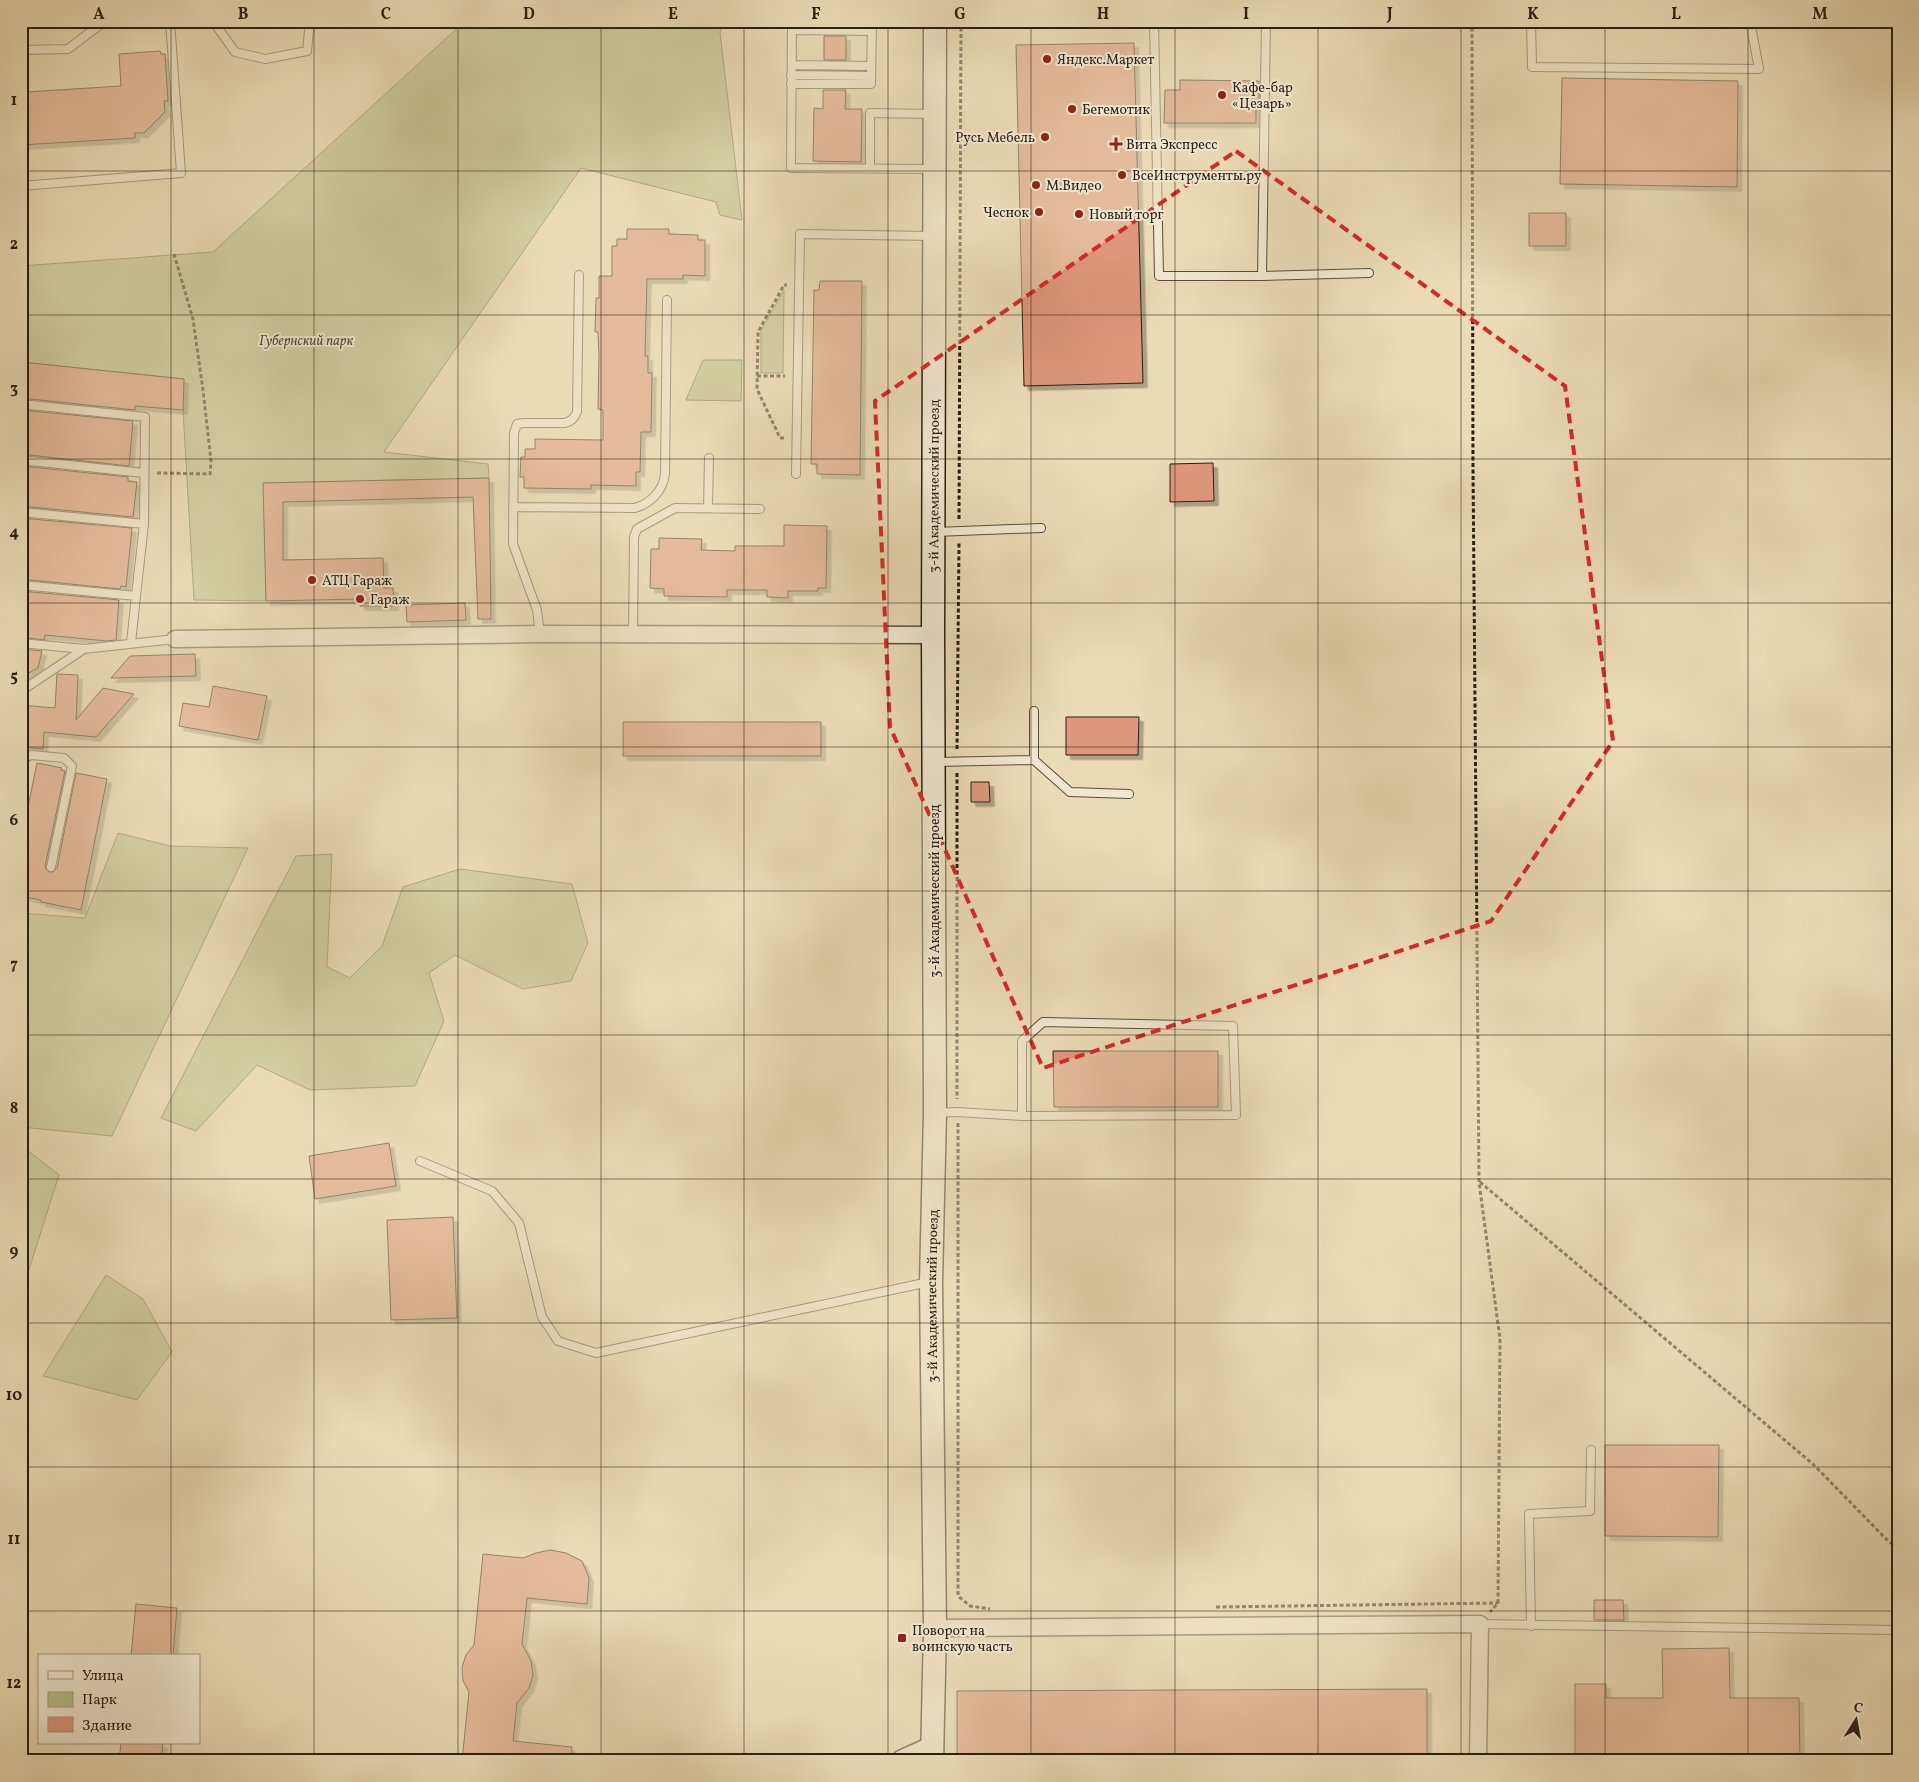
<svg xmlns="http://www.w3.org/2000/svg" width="1919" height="1782" viewBox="0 0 1919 1782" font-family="Vollkorn,serif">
  <defs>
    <filter id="shadow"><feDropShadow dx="4.5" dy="4.5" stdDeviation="0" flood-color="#0004"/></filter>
  </defs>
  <rect width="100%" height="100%" fill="#eadab6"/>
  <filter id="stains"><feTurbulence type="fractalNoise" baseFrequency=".004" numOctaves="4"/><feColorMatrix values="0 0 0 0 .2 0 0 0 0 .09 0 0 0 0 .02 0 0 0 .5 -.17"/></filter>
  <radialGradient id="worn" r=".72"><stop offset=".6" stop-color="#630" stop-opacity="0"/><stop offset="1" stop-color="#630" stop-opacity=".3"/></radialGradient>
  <path fill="#b8bf8c" stroke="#706f50" d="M465 21H724L720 32 742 220 720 215 716 202 581 168 384 452 488 464 489 478 264 483 266 601 194 600 183 410 184 379 21 362V266L213 252Z
    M784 290 783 373H761V331Z
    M703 360H742L741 401 686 400Z
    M118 833 170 846 248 848 112 1136 21 1127V913L85 918Z
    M332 854 327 967 350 978 382 946 403 887 460 869 572 884 588 943 571 981 523 989 455 955 429 973 444 1021 415 1086 310 1090 257 1065 196 1131 161 1118 296 856Z
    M21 1145 59 1175 21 1295Z
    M106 1275 143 1299 172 1352 137 1400 43 1376Z"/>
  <path fill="#de967d" stroke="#291f14" filter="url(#shadow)" d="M824 36H846V60H824Z
    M1134 43 1143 383 1024 386 1016 45Z
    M160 51 161 54H165L168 101H164L165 112 144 133H135V138L21 145V96H26V92L121 86 119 54Z
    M1562 78 1738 81 1737 187 1560 184Z
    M1180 80 1259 81V108H1256V123H1164L1165 90H1180Z
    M823 90H846L845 109H862L861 162 813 161 814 108 823 109Z
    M1529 213H1566V246H1529Z
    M627 229H669V234L698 235V240H705V276L683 275V279H647L645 356H648V373H652L651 432H641L640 472H636V486L591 485V489L524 488V477H520L521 457H525V449H535V439L603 440V410L598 409 599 355 598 332H595L596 298H599V276H612V246H617V239H627Z
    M820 281H862L860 475 817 474V464H811L814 290H819Z
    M21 362 184 379 183 410 135 406V410L21 398Z
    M21 410 133 421 129 466 21 454Z
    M1213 463 1214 501 1170 502V464Z
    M21 466 128 477V481L137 482 133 517 21 506Z
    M489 478 491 619H478L473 497 283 502V560L383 558 384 588H393L394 606H360V599L266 601 263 483Z
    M21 518 132 528 126 587 121 586 120 589 21 579Z
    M784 525 827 526 826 588H818V591H788V598L767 597V590H727V597L664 596V589L650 588 651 549H659V538L702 539 701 550 735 551V546H784Z
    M21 591 119 600 116 640 107 641 45 635 44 640 21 637Z
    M465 603 466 620 407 622 406 605Z
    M21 649 42 651 38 668 21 677Z
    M195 654 196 676 111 678 130 656Z
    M57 674 78 675 76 720 103 688 134 694 96 737 44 732 43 749 21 747V705L55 708Z
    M213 686 267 696 258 740 179 726 183 703 209 707Z
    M1066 717H1139L1138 755H1066Z
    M623 722H821V756H623Z
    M37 763 62 768 61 770 65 771 45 866 46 869 49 872H53L57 868 76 773 107 779 81 910 41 902V900L21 896V841Z
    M971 782H989L990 802H971Z
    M1053 1051H1218V1107H1054Z
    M389 1143 396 1186 315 1199 309 1156Z
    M453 1217 457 1318 391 1320 387 1220Z
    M1605 1445H1719L1718 1537 1605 1536Z
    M550 1550 566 1553 582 1561 589 1578 587 1604 527 1598 522 1644 531 1661 533 1675 529 1688 517 1703 513 1741 572 1747 571 1761H462L469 1692 463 1681 462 1667 466 1655 474 1645 483 1554 523 1558 536 1553Z
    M1594 1600H1623L1624 1620H1594Z
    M136 1604 177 1608 173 1656H131Z
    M1729 1648 1730 1698H1799L1800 1761H1575V1684H1606V1698H1663L1662 1649Z
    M1427 1689V1761H957V1691Z
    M121 1743H163L161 1761H119Z"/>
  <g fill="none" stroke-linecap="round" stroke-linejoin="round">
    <g stroke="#594e3c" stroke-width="10">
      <path id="lane" d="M213 21 235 52 265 59 307 51 310 21
        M792 21 791 168 932 169
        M792 21 933 23
        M1154 21 1159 276H1262L1369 273
        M1531 21 1532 67 1759 69 1750 21
        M792 30 872 31
        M21 50 68 49 105 21
        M792 65 871 66
        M791 75 871 76
        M791 84H871L872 21
        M870 169V113L932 114
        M21 186 181 173 170 21
        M1262 276 1266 21
        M21 404 145 417 144 524 21 512
        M21 460 144 473
        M796 474 800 234 932 236
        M513 507 635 508C651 503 663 491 665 474L667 300
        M708 508 709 458
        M935 532 1041 528
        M21 585 136 596 131 643
        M136 596 144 524
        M540 634 537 610 513 544 514 433 517 424 525 423H565C571 421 574 419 577 412L579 275
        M633 634 634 537 637 529 675 508 760 509
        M21 643 84 649 175 639
        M21 691 84 649
        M21 760 31 755 64 758 72 766 51 867
        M1034 760 1070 792 1129 794
        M936 762 1034 760V711
        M937 1113 957 1112 1022 1116 1236 1115 1233 1026 1043 1022 1022 1041V1116
        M420 1161 492 1191 519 1223 542 1317 558 1341 596 1353 929 1282
        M1480 1624 1898 1630
        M1531 1626 1529 1514 1590 1511 1591 1450"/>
    </g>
    <g stroke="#594e3c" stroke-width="19">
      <path id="street" d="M175 639 540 634 933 635
        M935 1628 1480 1624 1478 1761"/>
    </g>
    <g stroke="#291f14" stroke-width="25">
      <g id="secondary">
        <path d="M903 1761 932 1748"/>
        <path id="s1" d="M932 1761 935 1628 931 1282 935 1113 933 635 935 21"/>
      </g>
    </g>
    <path stroke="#291f14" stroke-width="3" stroke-dasharray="4 2.5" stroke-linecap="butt" d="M1472 21 1473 467 1479 1182 1500 1339 1498 1603 1490 1612
      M757 376H785
      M784 438H780L757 389 758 332 784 285H787
      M157 473 210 474 211 461 203 390 193 319 174 254
      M959 519 961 21
      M957 749 959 543
      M957 773V1099
      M958 1123V1596L970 1606 990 1609
      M1480 1182 1814 1465 1889 1542 1898 1547
      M1216 1607 1498 1603"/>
    <use href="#lane" stroke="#f1e7d0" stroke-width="8"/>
    <use href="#street" stroke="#f1e7d0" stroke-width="16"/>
    <use href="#secondary" stroke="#f1e7d0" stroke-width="22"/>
  </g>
  <path d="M0 0H1919V1782H0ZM1236 151 1565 386 1613 741 1491 921 1043 1068 890 727 875 401Z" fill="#eadab6" fill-opacity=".55" fill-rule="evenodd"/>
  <path fill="none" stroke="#d62828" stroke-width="4" stroke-dasharray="10 6" stroke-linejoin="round" d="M1236 151 1565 386 1613 741 1491 921 1043 1068 890 727 875 401Z"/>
  <path fill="none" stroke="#291f14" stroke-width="1" stroke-opacity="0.55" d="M171 21V1656M314 21V1761M458 21V1761M601 21V1761M744 21V1761M888 21V1761M1031 21V1761M1175 21V1761M1318 21V1761M1461 21V1761M1605 21V1761M1748 21V1761M21 171H1898M21 315H1898M21 459H1898M21 603H1898M21 747H1898M21 891H1898M21 1035H1898M21 1179H1898M21 1323H1898M21 1467H1898M21 1611H1898M171 1743V1761"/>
  <g fill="#8f2418" stroke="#f1e7d0" stroke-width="2">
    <circle cx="1047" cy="59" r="5"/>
    <circle cx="1222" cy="95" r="5"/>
    <circle cx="1072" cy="109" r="5"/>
    <circle cx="1045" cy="137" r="5"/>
    <path d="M1113.5 136.5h5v5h5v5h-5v5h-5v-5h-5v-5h5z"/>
    <circle cx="1122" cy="175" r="5"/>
    <circle cx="1036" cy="185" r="5"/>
    <circle cx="1039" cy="212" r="5"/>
    <circle cx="1079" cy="214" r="5"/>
    <circle cx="312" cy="580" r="5"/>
    <circle cx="360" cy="599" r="5"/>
    <rect x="897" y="1633" width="10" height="10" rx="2.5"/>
  </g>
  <g text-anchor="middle" stroke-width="4" stroke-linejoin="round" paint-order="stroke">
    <g font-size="14" fill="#291f14" stroke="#f1e7d0" text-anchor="start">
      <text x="1057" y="64">Яндекс.Маркет</text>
      <text x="1232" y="92">Кафе-бар<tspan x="1232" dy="16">«Цезарь»</tspan></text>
      <text x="1082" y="114">Бегемотик</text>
      <text x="1035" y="142" text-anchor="end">Русь Мебель</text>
      <text x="1126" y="149">Вита Экспресс</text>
      <text x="1132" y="180">ВсеИнструменты.ру</text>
      <text x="1046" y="190">М.Видео</text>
      <text x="1029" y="217" text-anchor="end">Чеснок</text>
      <text x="1089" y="219">Новый торг</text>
      <text x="322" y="585">АТЦ Гараж</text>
      <text x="370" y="604">Гараж</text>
      <text x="912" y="1635">Поворот на<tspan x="912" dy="16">воинскую часть</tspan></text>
    </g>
    <g font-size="14" font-style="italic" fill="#544f38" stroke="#f1e7d0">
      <text x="306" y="345">Губернский парк</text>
    </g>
    <g font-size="14" fill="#291f14" stroke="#f1e7d0">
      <text dy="5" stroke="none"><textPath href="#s1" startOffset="1275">3-й Академический проезд</textPath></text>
      <text transform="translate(934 891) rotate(-90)" y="5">3-й Академический проезд</text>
      <text dy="5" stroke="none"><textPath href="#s1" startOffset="465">3-й Академический проезд</textPath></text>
    </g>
  </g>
  <rect width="1919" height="1782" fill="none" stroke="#eadab6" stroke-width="55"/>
  <rect x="38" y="1654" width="162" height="90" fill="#f1e7d0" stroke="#a19785"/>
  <rect x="48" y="1671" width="25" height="8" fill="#f1e7d0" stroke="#a19785"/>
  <text x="82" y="1680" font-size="15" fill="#291f14">Улица</text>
  <rect x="48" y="1692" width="25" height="15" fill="#b8bf8c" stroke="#a19785"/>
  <text x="82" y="1704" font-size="15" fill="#291f14">Парк</text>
  <rect x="48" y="1717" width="25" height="15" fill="#de967d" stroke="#a19785"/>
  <text x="82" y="1730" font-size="15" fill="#291f14">Здание</text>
  <g transform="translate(1856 1720) rotate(11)" stroke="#f1e7d0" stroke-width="4" paint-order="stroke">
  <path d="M0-4L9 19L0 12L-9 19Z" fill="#291f14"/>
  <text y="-8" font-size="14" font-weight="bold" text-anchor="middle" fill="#291f14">С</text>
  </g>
  <rect x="28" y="28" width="1864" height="1726" fill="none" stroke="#291f14" stroke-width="2"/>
  <g font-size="16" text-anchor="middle" font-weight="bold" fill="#291f14">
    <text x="99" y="19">A</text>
    <text x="243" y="19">B</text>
    <text x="386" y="19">C</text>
    <text x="529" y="19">D</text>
    <text x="673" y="19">E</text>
    <text x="816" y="19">F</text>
    <text x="960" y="19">G</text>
    <text x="1103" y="19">H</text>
    <text x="1246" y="19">I</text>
    <text x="1390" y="19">J</text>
    <text x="1533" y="19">K</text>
    <text x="1676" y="19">L</text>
    <text x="1820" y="19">M</text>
    <text x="14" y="105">1</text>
    <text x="14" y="249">2</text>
    <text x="14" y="393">3</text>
    <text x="14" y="537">4</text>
    <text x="14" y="681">5</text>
    <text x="14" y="825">6</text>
    <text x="14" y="969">7</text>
    <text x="14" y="1113">8</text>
    <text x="14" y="1256">9</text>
    <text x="14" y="1400">10</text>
    <text x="14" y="1544">11</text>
    <text x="14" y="1688">12</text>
  </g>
  <rect width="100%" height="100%" filter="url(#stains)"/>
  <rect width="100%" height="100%" fill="url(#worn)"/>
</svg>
